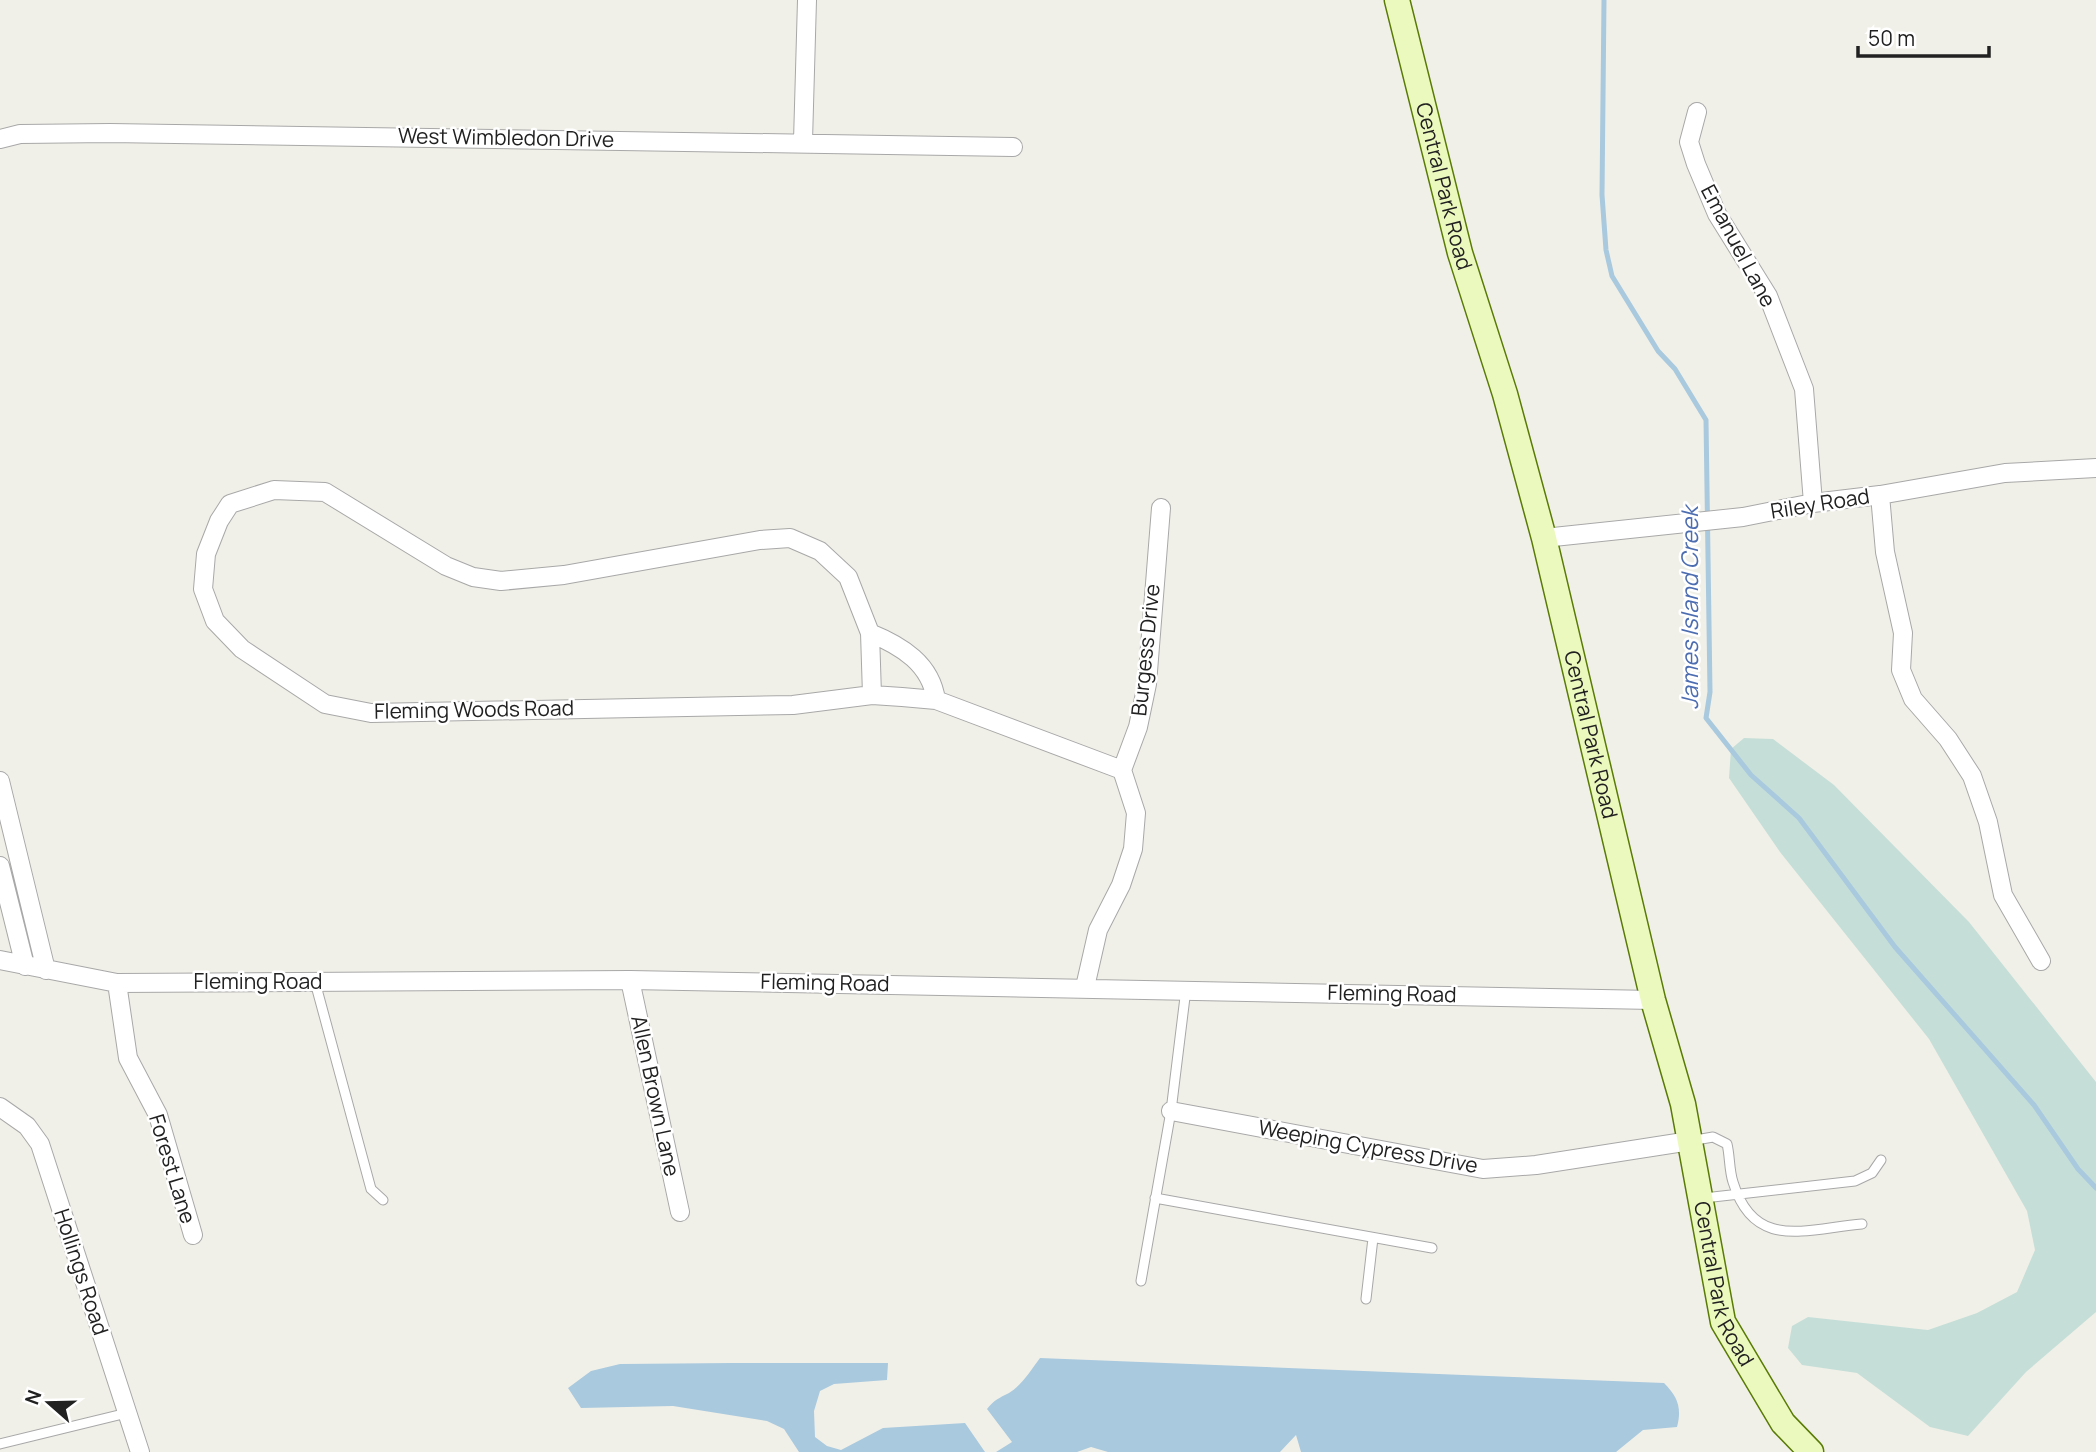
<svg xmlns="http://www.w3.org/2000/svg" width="2096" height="1452" viewBox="0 0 2096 1452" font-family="Manrope,sans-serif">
  <rect width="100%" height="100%" fill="#f1f0e8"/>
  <path fill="#c5dfd8" d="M1744 738 1773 739 1834 785 1969 922 2096 1082V1312L2026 1372 1968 1436 1930 1427 1857 1373 1802 1365 1788 1348 1792 1326 1808 1317 1928 1330 1977 1313 2017 1292 2035 1250 2027 1211 1929 1039 1780 852 1729 778 1731 749Z"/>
  <path fill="#a9c9de" d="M1040 1358 1664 1383C1678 1397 1682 1408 1677 1427L1643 1430 1616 1452H1301L1296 1435 1280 1452H1108L1091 1447 1077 1452H996L1012 1442 987 1409C994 1400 999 1398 1009 1393 1022 1385 1031 1370 1040 1358Z
    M733 1363H888L887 1380 834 1384 820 1391 814 1411 815 1437 827 1446 841 1450 883 1428 965 1423 985 1452H799L784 1429 767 1421 673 1406 581 1408 568 1388 591 1371 620 1364Z"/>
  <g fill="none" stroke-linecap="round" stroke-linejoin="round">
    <path stroke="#a9c9de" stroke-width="5" d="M1604 0 1602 195 1606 250 1612 276 1658 351 1675 369 1706 420 1710 692 1706 718 1751 775 1799 818 1895 947 2034 1105 2078 1169 2096 1188"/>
    <g stroke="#a8a8a8" stroke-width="11">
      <path id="lane" d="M315 982 371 1189 383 1200
        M1690 1141 1713 1137 1727 1144C1730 1156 1729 1170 1733 1182 1754 1251 1805 1229 1862 1224
        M1155 1198 1432 1248
        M1704 1198 1855 1181 1872 1173 1881 1160
        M1141 1281 1171 1111 1186 989
        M1366 1299 1373 1238
        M0 1444 127 1413"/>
    </g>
    <g stroke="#a8a8a8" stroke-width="20">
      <path id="street" d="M1697 112 1689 142 1696 164 1717 214 1768 296 1804 389 1813 503
        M0 139 20 134 110 133 1013 147
        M803 141 807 0
        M1880 495 1885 552 1903 633 1901 670 1913 699 1948 739 1972 776 1988 822 2003 895 2041 961
        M1544 538 1743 517 1813 503 1880 495 2005 473 2096 468
        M870 633C902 646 931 664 936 700
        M872 695 870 633 848 577 820 551 790 538 760 540 564 575 501 581 473 577 446 566 325 492 274 490 230 504 219 521 206 554 203 589 215 621 242 649 325 704 371 713 793 705 872 695 902 697 936 700 1122 770
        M0 781 46 970
        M0 866 25 966
        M0 960 117 983 630 980 1653 1000
        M630 980 680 1212
        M117 983 128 1058 158 1115 193 1235
        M1085 987 1098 930 1121 885 1133 849 1136 813 1122 770 1138 727 1147 684 1161 508
        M0 1107 27 1126 40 1144 140 1452
        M1171 1111 1483 1169 1536 1165 1690 1141"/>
    </g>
    <g stroke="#597b06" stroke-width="27">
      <g id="secondary">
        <path id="s1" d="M1397 0 1460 253 1505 394 1544 538 1653 1000 1683 1104 1723 1322 1783 1423 1811 1452"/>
      </g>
    </g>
    <use href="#lane" stroke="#fff" stroke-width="9"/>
    <use href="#street" stroke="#fff" stroke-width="18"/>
    <use href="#secondary" stroke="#ecf9be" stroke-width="24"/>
  </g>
  <g text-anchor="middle" stroke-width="5" stroke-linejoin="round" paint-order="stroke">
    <g font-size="21" fill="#212121" stroke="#fff">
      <text transform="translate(506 138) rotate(1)" y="7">West Wimbledon Drive</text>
      <text dy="7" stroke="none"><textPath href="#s1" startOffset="192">Central Park Road</textPath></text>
      <text transform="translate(1738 246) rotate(62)" y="7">Emanuel Lane</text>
      <text transform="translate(1820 504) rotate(-9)" y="7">Riley Road</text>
      <text transform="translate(1146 650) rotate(-84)" y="7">Burgess Drive</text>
      <text transform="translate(474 710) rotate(-1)" y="7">Fleming Woods Road</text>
      <text dy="7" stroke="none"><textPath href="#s1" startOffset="760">Central Park Road</textPath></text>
      <text x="258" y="989">Fleming Road</text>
      <text transform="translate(825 983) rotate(1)" y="7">Fleming Road</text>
      <text transform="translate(1392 994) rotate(1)" y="7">Fleming Road</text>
      <text transform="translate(655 1096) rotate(78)" y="7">Allen Brown Lane</text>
      <text transform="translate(1368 1147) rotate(10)" y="7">Weeping Cypress Drive</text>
      <text transform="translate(172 1169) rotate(73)" y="7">Forest Lane</text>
      <text transform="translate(81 1272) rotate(72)" y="7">Hollings Road</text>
      <text dy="7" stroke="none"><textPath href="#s1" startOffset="1326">Central Park Road</textPath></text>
    </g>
    <g font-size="23" font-style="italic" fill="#4d6db1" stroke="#fff">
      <text transform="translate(1690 608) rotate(-90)" y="8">James Island Creek</text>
    </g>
  </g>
  <g transform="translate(49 1403) rotate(290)" stroke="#ffffff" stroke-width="5" paint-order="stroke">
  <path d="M0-5L12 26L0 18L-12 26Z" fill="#212121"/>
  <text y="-10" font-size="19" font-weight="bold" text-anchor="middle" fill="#212121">N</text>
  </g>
  <path d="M1858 46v10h131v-10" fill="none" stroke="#212121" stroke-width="3.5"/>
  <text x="1868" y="46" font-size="21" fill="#212121" stroke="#ffffff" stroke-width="5" paint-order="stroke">50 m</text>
</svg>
